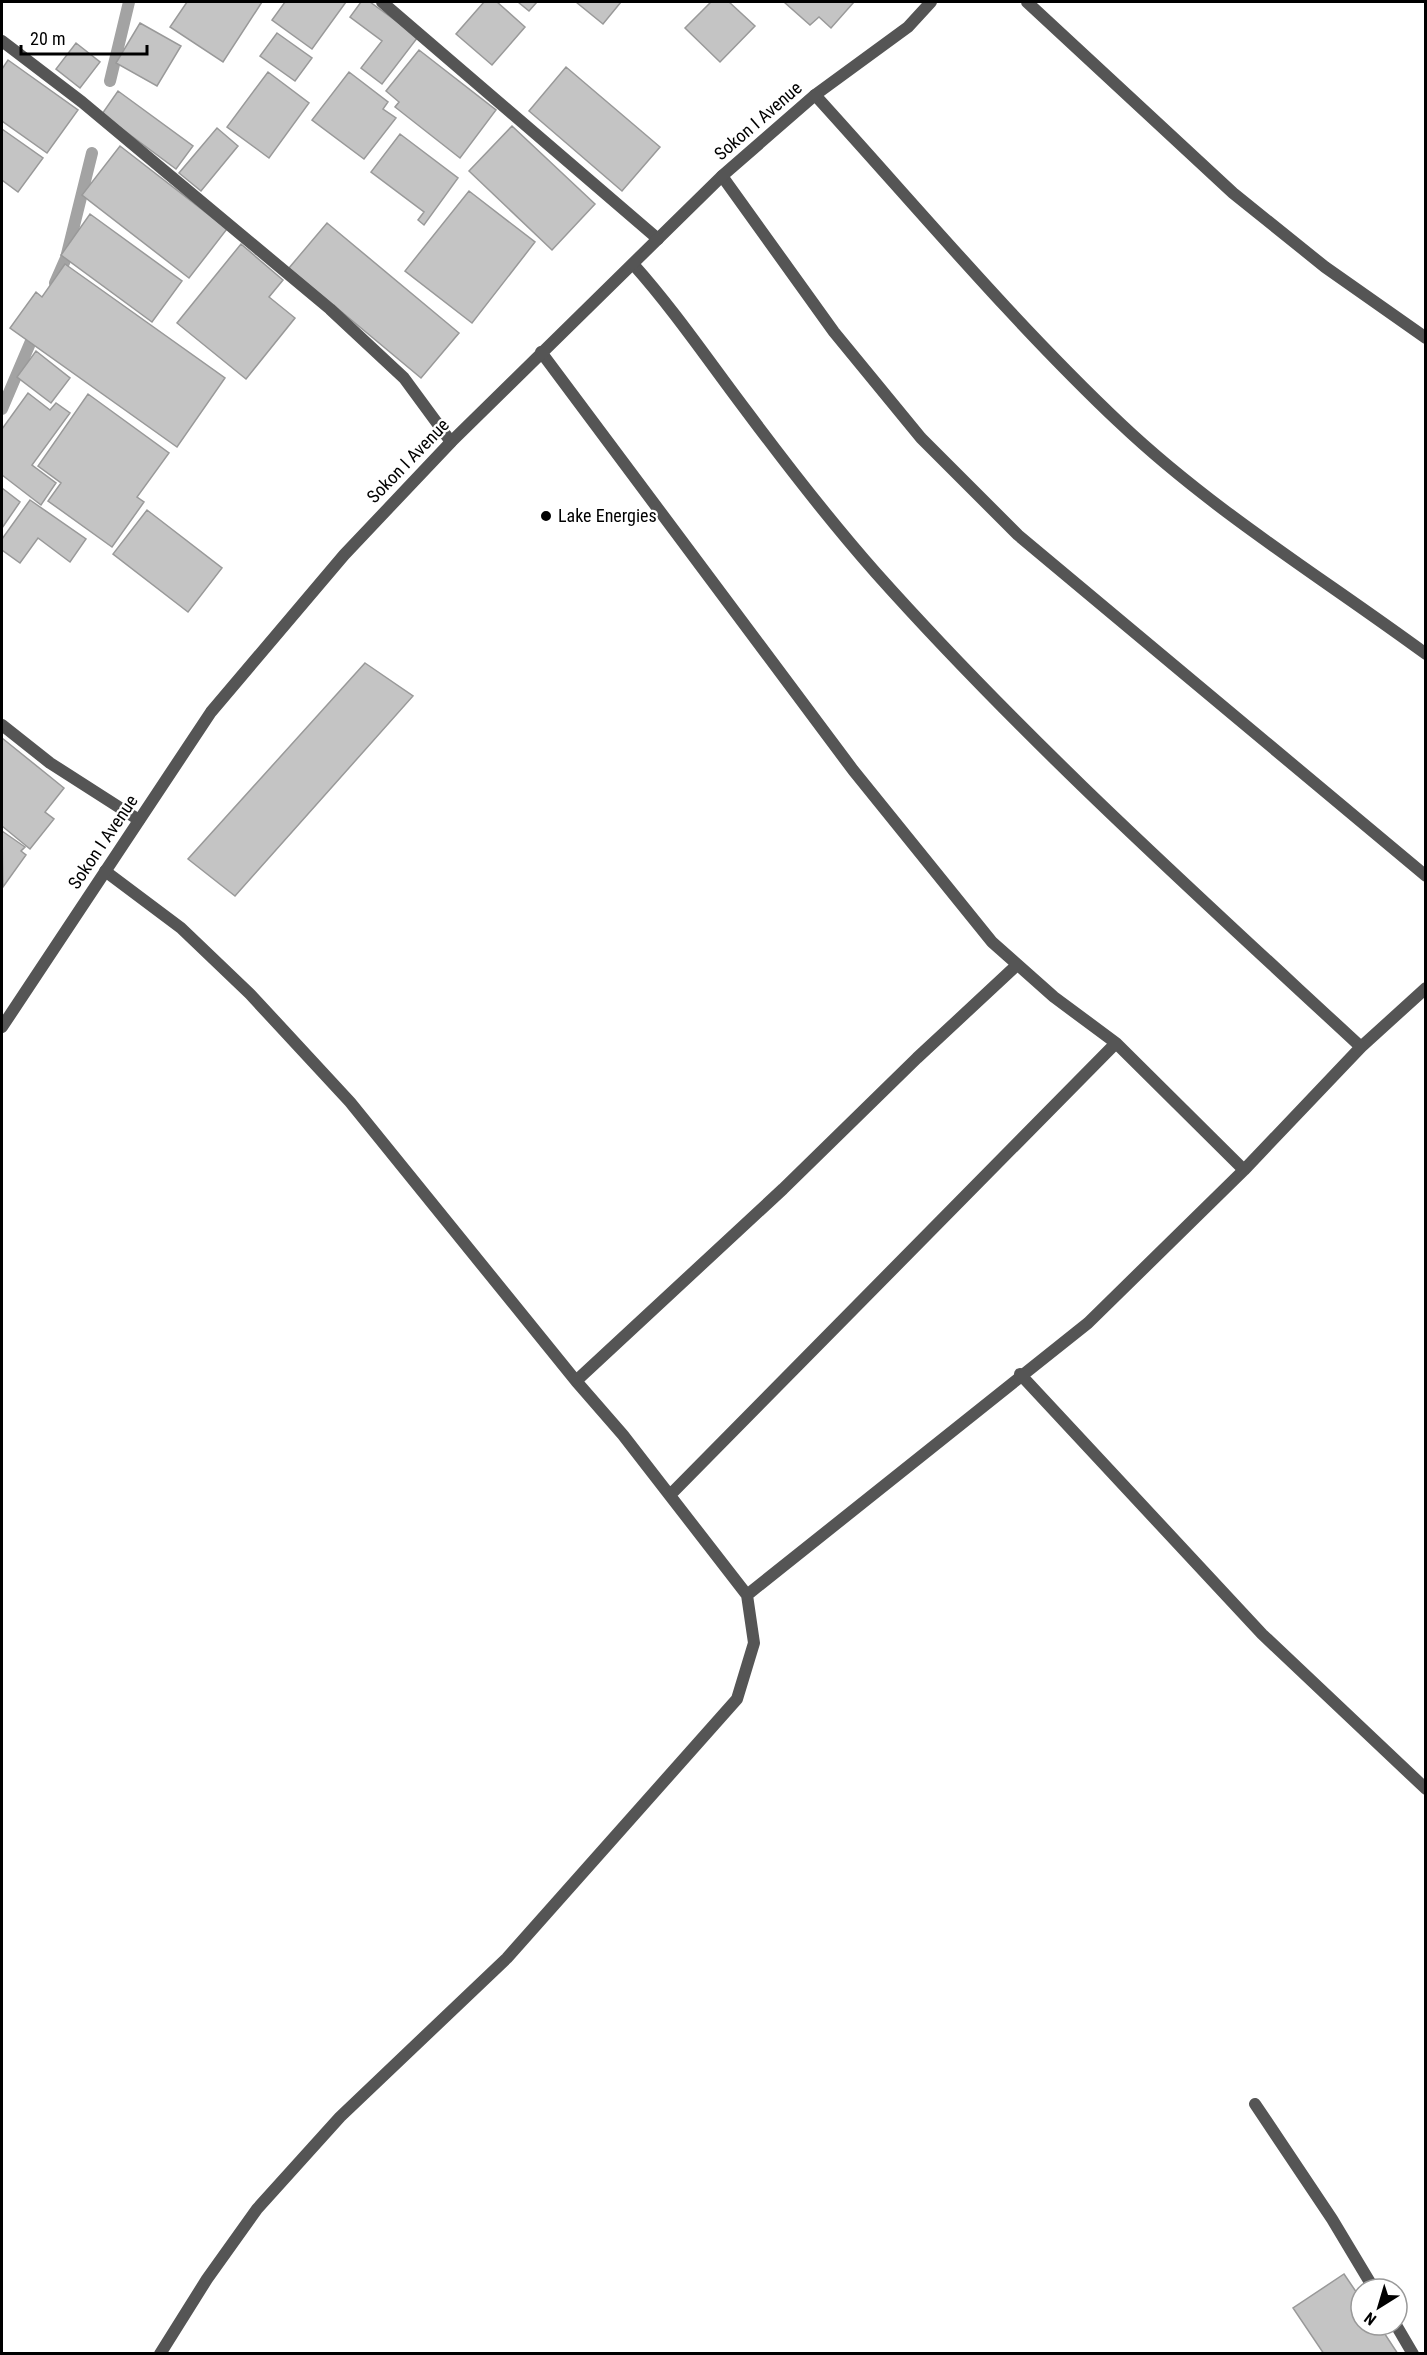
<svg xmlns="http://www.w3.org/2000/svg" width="1427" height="2355" viewBox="0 0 1427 2355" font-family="'Roboto Condensed',sans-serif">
  <rect width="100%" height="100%" fill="#fff"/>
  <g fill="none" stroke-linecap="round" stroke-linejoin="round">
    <path stroke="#a3a3a3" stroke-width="12" d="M110 81 129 2
      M55 283 66 258 92 153
      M2 409 37 327"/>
  </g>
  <path fill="#c4c4c4" stroke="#999" stroke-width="1.5" d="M187 2H262L223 62 170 27Z
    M285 2H346L312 49 272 20Z
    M361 2H370L418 37 382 84 361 68 382 41 350 17Z
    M484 2H497L525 27 492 65 456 34Z
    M518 2H537L529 11Z
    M576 2H621L603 24Z
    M711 2H729L755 26 720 62 685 28Z
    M784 2H854L831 28 819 17 810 25Z
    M140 23 181 46 157 86 116 63Z
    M277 33 312 58 295 81 260 56Z
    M76 43 100 62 80 88 56 69Z
    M419 50 496 110 460 158 395 107 399 102 386 91Z
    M8 60 78 110 47 153 2 121V69Z
    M566 67 660 147 622 191 529 111Z
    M268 72 309 103 269 158 227 127Z
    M349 72 388 102 383 109 396 118 364 159 312 120Z
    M118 91 193 146 176 169 102 114Z
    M512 126 595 204 552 250 469 171Z
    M217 128 238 146 201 191 179 173Z
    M2 129 43 158 18 192 2 180Z
    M400 134 458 178 424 225 418 220 424 212 371 172Z
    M120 146 227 229 189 278 82 195Z
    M469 191 535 242 472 323 405 271Z
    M90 214 182 281 152 322 61 255Z
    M327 223 459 333 421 378 289 268Z
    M241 244 283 280 269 297 295 318 246 379 177 323Z
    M65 264 225 378 177 447 10 328 36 292 42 297Z
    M36 351 70 378 51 403 17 377Z
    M28 393 50 410 56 403 70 413 32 465 56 483 41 505 2 475V429Z
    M88 394 169 453 137 497 144 502 112 547 48 501 61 483 38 466Z
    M2 488 20 502 2 528Z
    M30 500 86 539 70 562 38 538 20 563 2 550V539Z
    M147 510 222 568 188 612 113 554Z
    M365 663 413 696 235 896 188 859Z
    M2 738 64 788 45 812 54 819 30 849 2 826Z
    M2 831 25 847 21 851 26 855 3 887Z
    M1344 2274 1361 2299V2325H1379L1398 2354H1324L1293 2308Z"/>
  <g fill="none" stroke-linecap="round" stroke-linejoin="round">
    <path stroke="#555" stroke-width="12" d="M382 2 658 239
      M1027 2 1233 193 1325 267 1426 338
      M2 41 82 102 330 309 404 378 451 442
      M815 95C916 206 1013 322 1121 424 1213 511 1324 579 1426 654
      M722 176 834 332 921 438 1018 535 1426 876
      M633 264C675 311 710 363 748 413 789 468 831 522 876 573 1026 741 1195 893 1361 1047
      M541 352 853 770 992 942 1054 997 1116 1043 1244 1170
      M2 725 50 763 139 820
      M105 871 181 928 250 994 350 1102 576 1381 623 1435 747 1595 754 1643 737 1699 507 1958 340 2117 257 2209 207 2279 160 2354
      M1020 1374 1262 1634 1426 1789
      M576 1381 783 1189 917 1058 1017 965
      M671 1494 1116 1043
      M747 1595 1088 1323 1244 1170 1361 1047 1426 988
      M1255 2104 1332 2219 1374 2289
      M1396 2325 1413 2354"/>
    <path stroke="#555" stroke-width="12" d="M2 1027 211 712 344 555 451 442 722 176 815 95 908 27 931 2"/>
  </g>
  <circle fill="#000" stroke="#fff" stroke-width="2" cx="546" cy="516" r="6"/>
  <g text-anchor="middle" stroke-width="4.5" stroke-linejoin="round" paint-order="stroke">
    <g font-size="18" fill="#000" stroke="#fff">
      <text transform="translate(758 121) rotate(-41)" y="6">Sokon I Avenue</text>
      <text transform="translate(408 461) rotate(-46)" y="6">Sokon I Avenue</text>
      <text transform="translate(103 842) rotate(-56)" y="6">Sokon I Avenue</text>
    </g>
    <g font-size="18" fill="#000" stroke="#fff" text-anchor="start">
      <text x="558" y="522">Lake Energies</text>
    </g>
  </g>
  <rect width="1427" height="2355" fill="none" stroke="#000000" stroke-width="6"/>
  <g transform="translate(1379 2307) rotate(217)"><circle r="28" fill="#ffffff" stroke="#999999" stroke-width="1.5"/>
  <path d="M0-4.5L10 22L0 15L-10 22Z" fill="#000000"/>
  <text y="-9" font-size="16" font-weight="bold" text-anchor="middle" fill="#000000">N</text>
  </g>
  <path d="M21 45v9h126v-9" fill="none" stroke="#000000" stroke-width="3"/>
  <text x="30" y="45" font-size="18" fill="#000000" stroke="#ffffff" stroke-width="4.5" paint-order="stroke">20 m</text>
</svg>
